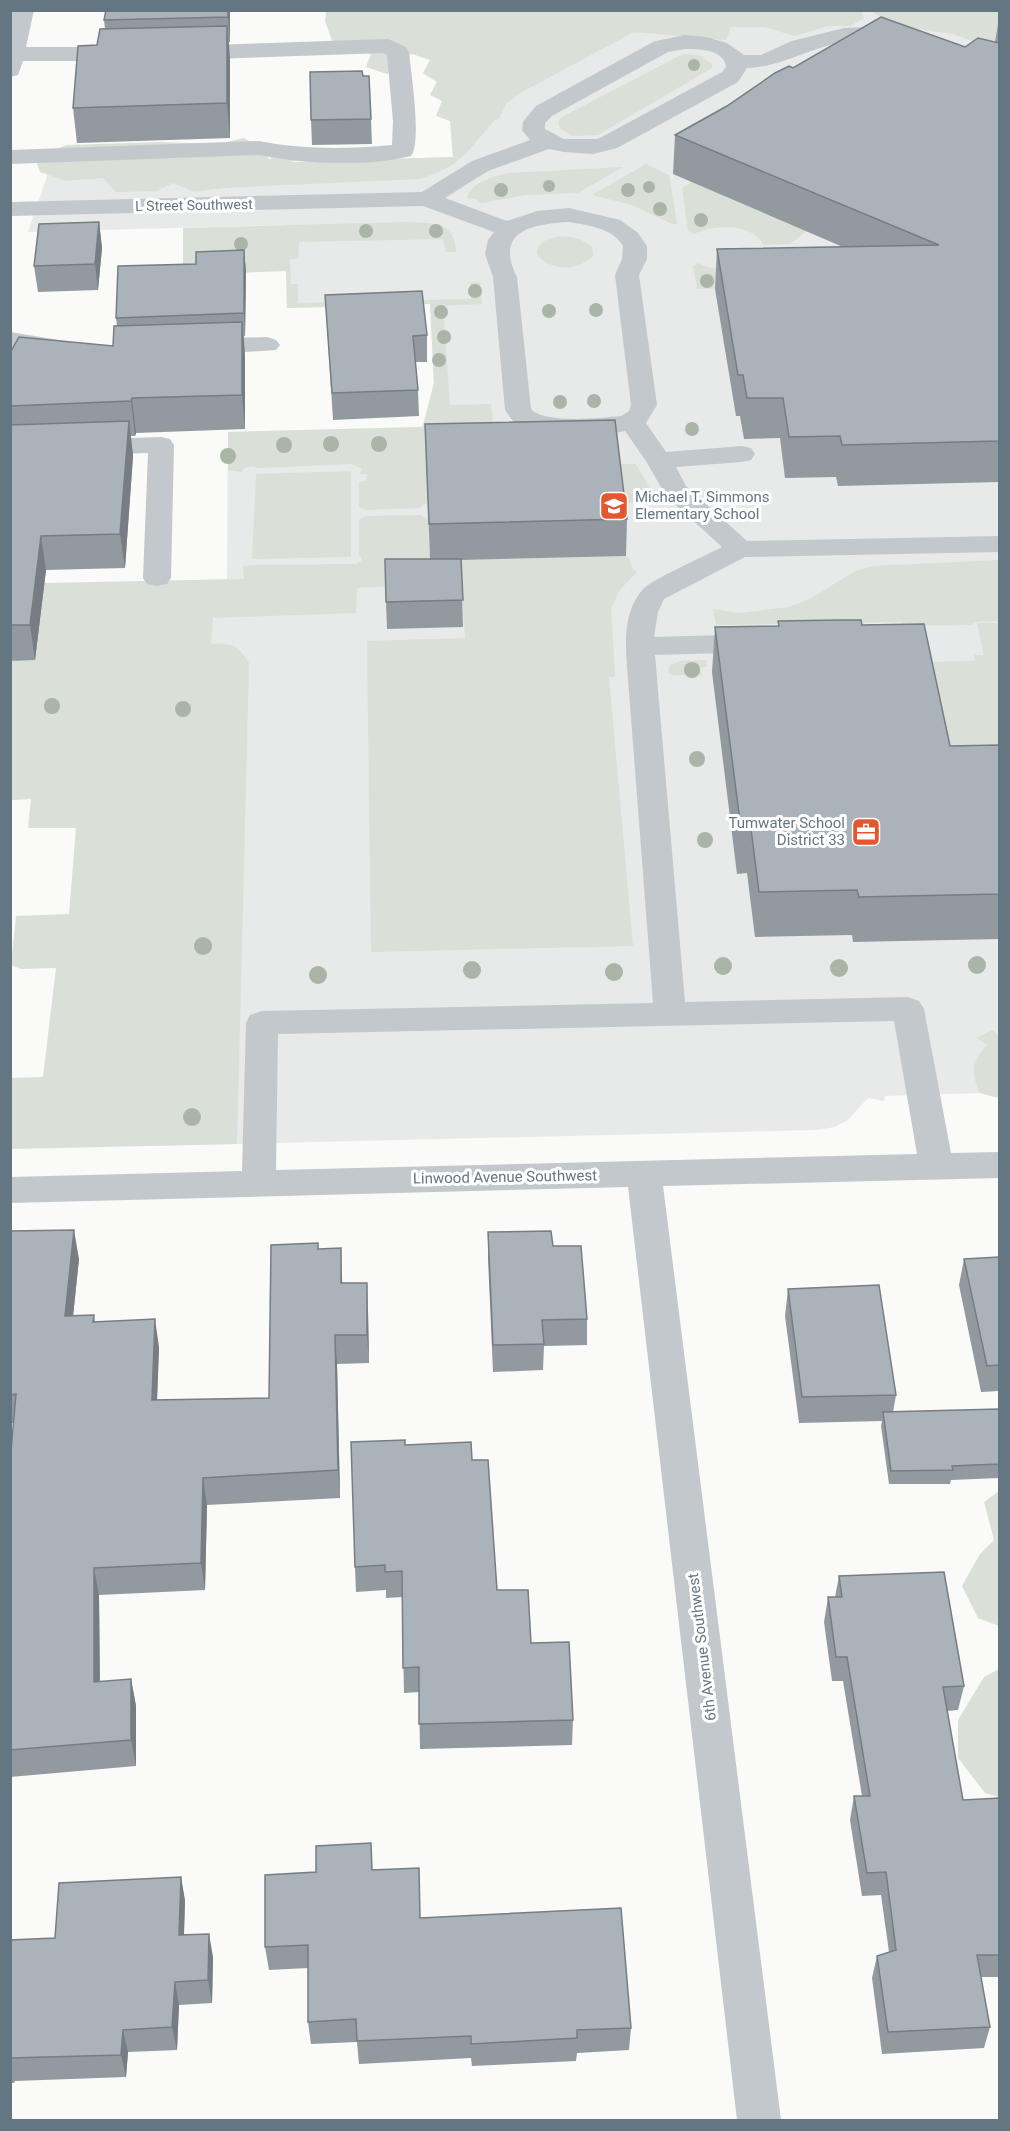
<svg xmlns="http://www.w3.org/2000/svg" width="1010" height="2131" viewBox="0 0 1010 2131" font-family="Roboto,sans-serif">
  <rect width="100%" height="100%" fill="#fafaf8"/>
  <path fill="#e8e9e9" d="M739 11H999V1098L980 1093 885 1096 884 1101 868 1098 848 1120 835 1127 816 1130 149 1146 162 911 10 586 227 579 228 432 422 427 434 383 430 304 287 308 285 225 28 232 49 170 453 157 444 19Z"/>
  <path fill="#dadfd7" d="M860 10 864 18 850 26H828L794 36 765 27H731L726 40 634 32 520 93 506 104 499 119 495 120C468 150 460 168 419 179L223 188 194 192 173 183 157 191 116 192 103 178 66 181 40 172 37 164 47 152 67 145 159 142 219 144 243 138 265 148 269 160 272 156 318 155 291 162 453 157 450 121 436 116 442 101 430 95 437 82 423 73 430 60 412 54 393 58 400 65 387 74 366 67 371 54 334 46 325 21 326 11Z
    M871 11H999V43L988 46 952 34 893 25Z
    M683 54 699 55 712 64V68L598 135 573 136 560 129 558 122 562 117Z
    M646 164 669 175 677 224H672L632 205 592 195Z
    M623 167 578 193 526 195 482 203 478 202 477 199 467 198C472 181 493 177 508 173Z
    M692 182 807 231 790 244 764 245C751 222 714 224 694 234L688 231 682 188Z
    M407 222C433 223 455 221 456 252H446L443 239 299 242 298 259H290L291 284H298V303L471 299 470 283 475 282 480 283 482 304 443 306 450 405 491 404 493 422 452 423 428 502 420 508 366 510 359 506V482L366 481 367 474H359L362 469 352 464 260 468 251 466 244 468 242 472 228 470V432L423 427 434 383 430 304 287 308 286 271 183 275V228Z
    M563 236 580 239 592 247 593 256C579 271 549 272 537 254 537 240 551 238 563 236Z
    M698 263 708 267 791 287 697 289 693 266Z
    M615 464H636L656 500 653 503H619Z
    M351 471V557L252 559 256 474Z
    M420 515 428 519 430 561 386 586 357 588 356 613 213 618 211 644C233 643 237 644 249 663L237 1144 11 1149 10 1078 43 1077 56 968 21 969 11 965 16 916 69 914 76 828H28L31 799 11 800V614L44 583 244 579 243 566 257 565 357 564 362 560 359 554V520L366 516Z
    M628 556 633 570 637 572 620 590 611 608 615 677H609L633 946 371 952 367 641 465 638 460 560Z
    M999 560V621L973 622V625L903 626 902 622 716 625 713 609 739 613 789 607 810 599 855 571 874 566Z
    M977 623H999V746L946 747 927 662 975 661 974 655H984Z
    M706 660 707 667H700L702 675H673L668 673 670 665 680 661Z
    M993 1030 999 1036V1098L980 1093C971 1075 971 1059 988 1045L976 1038Z
    M999 1491V1626L978 1618 962 1586 980 1554 994 1540 984 1502Z
    M999 1669V1797L985 1793 958 1758V1720L984 1677Z"/>
  <g fill="none" stroke-linecap="round" stroke-linejoin="round">
    <path fill="#c3c8cc" fill-rule="evenodd" d="M12 10H34L26 47H123L131 49 134 54 131 59 123 61H23L18 75 10 77Z
      M867 27 904 35 907 40 904 45C886 49 864 38 843 42 809 48 781 67 747 68L738 82 617 148 593 154 564 152 549 149 488 171 445 198 507 221 537 211 569 208 620 220 638 233 647 246V259L639 275 657 405 646 423 666 452 742 446 751 448 755 454 751 460 742 462 676 467 686 486 747 541 1000 536V552L745 557 664 599 658 612 654 637 758 634 768 637 772 643 768 649 758 652 655 655 685 1002 908 997 919 1001 924 1009 951 1153 1000 1152V1178L663 1186 781 2120H737L628 1187 10 1203V1177L242 1171 246 1023 250 1015 262 1011 653 1003 627 666C625 639 624 611 643 589 651 580 707 555 722 547L666 496 646 461 625 431C598 437 547 437 521 427 514 424 509 416 505 410L493 277 485 254 488 240 494 232 423 206 10 216V202L422 192 472 161 530 140 522 130 523 122 536 106 653 42 661 40 685 35 706 37 727 43 744 55H761L792 41 844 28ZM685 49C699 49 724 49 726 67L722 72 598 139H564L545 129V123L552 116 668 52ZM569 222C587 225 613 228 623 246L622 259 615 275 631 405 629 411 621 416C600 418 545 424 531 409L517 277C494 231 532 224 569 222ZM894 1021 917 1154 276 1170 278 1034Z
      M388 39 406 47 409 52C411 73 422 141 411 156 365 167 305 164 259 155L10 164V150L259 141C305 150 346 149 392 145L393 121 387 55 384 53 184 60 176 58 173 53 176 48 184 46Z
      M10 332 71 342 75 347 71 352 62 355 10 347Z
      M267 337 276 340 280 345 276 350 200 355 191 352 187 347 191 342 200 339Z
      M161 437 170 439 174 445 171 578 167 584 157 586 147 584 143 578 148 453 10 458V442Z"/>
  </g>
  <g fill="#aab4a7">
    <circle cx="694" cy="65" r="6"/>
    <circle cx="549" cy="186" r="6"/>
    <circle cx="649" cy="187" r="6"/>
    <circle cx="501" cy="190" r="7"/>
    <circle cx="628" cy="190" r="7"/>
    <circle cx="660" cy="209" r="7"/>
    <circle cx="701" cy="220" r="7"/>
    <circle cx="366" cy="231" r="7"/>
    <circle cx="436" cy="231" r="7"/>
    <circle cx="241" cy="244" r="7"/>
    <circle cx="707" cy="281" r="7"/>
    <circle cx="475" cy="291" r="7"/>
    <circle cx="596" cy="310" r="7"/>
    <circle cx="549" cy="311" r="7"/>
    <circle cx="441" cy="312" r="7"/>
    <circle cx="444" cy="337" r="7"/>
    <circle cx="439" cy="360" r="7"/>
    <circle cx="594" cy="401" r="7"/>
    <circle cx="560" cy="402" r="7"/>
    <circle cx="692" cy="429" r="7"/>
    <circle cx="331" cy="444" r="8"/>
    <circle cx="379" cy="444" r="8"/>
    <circle cx="284" cy="445" r="8"/>
    <circle cx="228" cy="456" r="8"/>
    <circle cx="692" cy="670" r="8"/>
    <circle cx="52" cy="706" r="8"/>
    <circle cx="183" cy="709" r="8"/>
    <circle cx="697" cy="759" r="8"/>
    <circle cx="705" cy="840" r="8"/>
    <circle cx="203" cy="946" r="9"/>
    <circle cx="977" cy="965" r="9"/>
    <circle cx="723" cy="966" r="9"/>
    <circle cx="839" cy="968" r="9"/>
    <circle cx="472" cy="970" r="9"/>
    <circle cx="614" cy="972" r="9"/>
    <circle cx="318" cy="975" r="9"/>
    <circle cx="192" cy="1117" r="9"/>
  </g>
  <path fill="#929a9f" d="M106 10H230V42H229L230 60V138L77 143 73 108 97 45 105 29 104 20Z
    M999 22V482L838 486 836 477 785 478 780 438 744 439 740 416H736L715 289 717 249 843 247 673 174 675 135 727 106 793 68 965 47 995 42 998 24Z
    M363 76 371 119 372 144 312 145 311 120Z
    M99 222 102 248 98 290 38 292 34 266Z
    M244 250 246 272 245 336H244L245 356V429L136 433 135 436H131L133 456 125 568 46 570 35 660 10 661V353L113 346 117 326 116 318 196 264Z
    M325 295 427 335V362H415L418 390 419 416 333 420Z
    M425 424 627 519 626 556 461 560 463 627 387 629 386 602 430 559Z
    M778 621 862 625 950 746 999 745V939L853 942 852 935 755 937 747 873 737 874 712 672 715 627 778 626Z
    M10 1231 79 1259 73 1316 94 1315 95 1321 159 1347 157 1400 269 1398 319 1249 343 1283 368 1311 369 1363 337 1364 340 1498 207 1505 205 1590 99 1595 100 1682 131 1679 136 1706V1766L10 1777V1462L14 1423H10Z
    M488 1232 553 1246 587 1319V1345L544 1346 543 1370 493 1372 488 1259Z
    M999 1257V1391L981 1392 959 1285 964 1259Z
    M788 1289 896 1395 893 1412 999 1409V1478L951 1480 950 1484H889L881 1426 882 1421 799 1423 785 1316Z
    M405 1445 472 1460 497 1590 531 1643 573 1720 572 1745 420 1749 419 1692 404 1693 402 1597 386 1598V1590L356 1592 355 1567Z
    M839 1576 964 1686 958 1710 947 1711 963 1800 999 1798V1977H981L990 2027 984 2048 882 2054 872 1978 877 1956 889 1952 881 1895 862 1896 850 1820 854 1796H862L843 1681H832L824 1622 828 1597H835Z
    M373 1870 421 1918 631 2028 629 2050 577 2053 576 2061 472 2066 471 2058 359 2064 357 2042 311 2044 308 2022V1968L269 1970 265 1947Z
    M181 1877 185 1901 184 1935 213 1957 212 2003 179 2005 177 2050 128 2052 126 2077 15 2081 14 2083H10V1940L55 1938Z"/>
  <path fill="#777d82" d="M228 10H230V42L228 17Z
    M227 26 230 60V138L227 103Z
    M99 222 102 248 98 290 95 264Z
    M244 250 246 272 245 336 244 313Z
    M242 322 245 356V429L242 395Z
    M132 398 136 433 135 436 131 401Z
    M129 421 133 456 125 568 120 534Z
    M41 536 46 570 35 660 30 625Z
    M74 1230 79 1259 70 1345 65 1316Z
    M341 1248 342 1277 343 1312 341 1283Z
    M367 1283 368 1311 369 1363 367 1335Z
    M155 1319 159 1347 156 1428 152 1400Z
    M335 1335 337 1364 340 1498 338 1470Z
    M203 1478 207 1505 205 1590 201 1563Z
    M94 1568 99 1595 100 1709 94 1682Z
    M131 1679 136 1706V1766L131 1740Z
    M181 1877 185 1901 183 1959 179 1935Z
    M209 1934 213 1957 212 2003 208 1980Z
    M175 1982 179 2005 177 2050 172 2027Z
    M123 2030 128 2052 126 2077 121 2055Z"/>
  <path fill="#aab3b9" stroke="#777d82" stroke-width="1.5" d="M106 10H228V17L104 20Z
    M881 17 965 47 978 38 999 43V441L842 445 840 436 789 437 783 398H747L743 375H738L717 249 939 245 675 135 727 106 775 73 789 66 793 68Z
    M227 26V103L73 108 78 46 97 45 100 29Z
    M362 71 363 76H369L371 119 311 120 310 72Z
    M99 222 95 264 34 266 39 224Z
    M244 250V313L116 318 118 266 196 264V252Z
    M422 291 427 335 413 336 418 390 332 393 325 295Z
    M242 322V395L132 398 131 401 10 406V353L19 337 113 346 114 326Z
    M615 420 627 519 429 524 425 424Z
    M129 421 120 534 41 536 30 625H10V425Z
    M385 559H461L463 600 386 602Z
    M840 620H861L862 625 924 624 950 746 999 745V894L859 897 857 890 759 892 751 829H741L715 627 779 626 778 621Z
    M74 1230 65 1316 94 1315 93 1322 155 1319 152 1400 269 1398 271 1245 318 1243V1249L341 1248V1283H367V1335H335L338 1470 203 1478 201 1563 94 1568V1682L131 1679V1740L10 1750V1462L16 1394 10 1395V1231Z
    M551 1231 553 1246H581L587 1319 542 1320 544 1344 493 1345 488 1232Z
    M999 1257V1365L987 1366 964 1259Z
    M879 1285 896 1395 802 1397 788 1289Z
    M999 1409V1464L952 1466 953 1470 891 1471 883 1412Z
    M405 1440V1445L471 1442 472 1460H488L497 1590H528L531 1643 569 1642 573 1720 419 1724V1667L403 1668 402 1571 385 1572V1565L355 1567 351 1442Z
    M944 1572 964 1686 943 1687 963 1800 999 1798V1955H977L990 2027 888 2032 877 1956 896 1950 886 1872 867 1873 854 1796H870L847 1657H836L828 1597H842L839 1576Z
    M371 1843 372 1870 419 1868 420 1918 621 1908 631 2028 577 2030V2038L471 2044V2036L357 2041 356 2019 308 2022V1945L265 1947V1875L316 1872V1846Z
    M181 1877 179 1935 209 1934 208 1980 175 1982 172 2027 123 2030 121 2055 10 2058V1940L55 1938 59 1883Z"/>
  <defs>
    <g id="school-square" transform="scale(1.5)"><rect x="-9" y="-9" width="18" height="18" rx="4" fill="#e4572e" stroke="#fff"/><path d="M0-5L7-2L0 1L-7-2ZM-4 1L0 2.5L4 1V4Q0 6-4 4Z" fill="#fff"/></g>
    <g id="office-square" transform="scale(1.5)"><rect x="-9" y="-9" width="18" height="18" rx="4" fill="#e4572e" stroke="#fff"/><path d="M-6-3h4V-5.5h4V-3h4V5H-6ZM-1-4.5V-3h2v-1.5ZM-6 0V1H6V0Z" fill="#fff"/></g>
  </defs>
  <g fill-rule="evenodd">
    <use href="#school-square" x="614" y="506"/>
    <use href="#office-square" x="866" y="832"/>
  </g>
  <g text-anchor="middle" stroke-width="6" stroke-linejoin="round" paint-order="stroke">
    <g font-size="14" fill="#657683" stroke="#fff">
      <text transform="translate(194 205) rotate(-1)" y="5">L Street Southwest</text>
    </g>
    <g font-size="15" fill="#657683" stroke="#fff" text-anchor="start">
      <text x="635" y="502">Michael T. Simmons<tspan x="635" dy="17">Elementary School</tspan></text>
      <text x="845" y="828" text-anchor="end">Tumwater School<tspan x="845" dy="17">District 33</tspan></text>
    </g>
    <g font-size="15" fill="#657683" stroke="#fff">
      <text transform="translate(505 1177) rotate(-1)" y="5">Linwood Avenue Southwest</text>
      <text transform="translate(702 1647) rotate(-97)" y="5">6th Avenue Southwest</text>
    </g>
  </g>
  <rect width="1010" height="2131" fill="none" stroke="#657683" stroke-width="24"/>
</svg>
